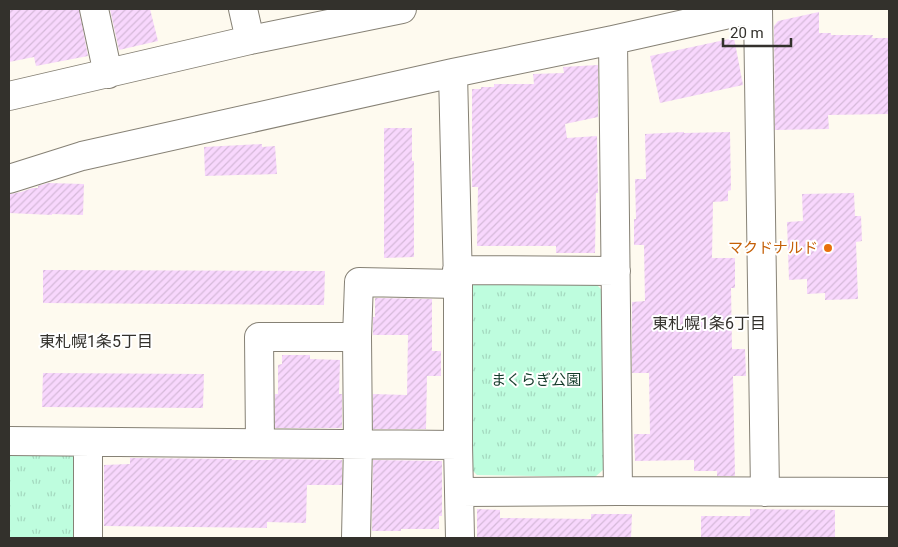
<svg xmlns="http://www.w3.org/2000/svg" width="898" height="547" viewBox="0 0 898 547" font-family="Roboto,'Noto Sans JP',sans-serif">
  <defs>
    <pattern id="grass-tufts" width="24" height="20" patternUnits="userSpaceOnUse" patternTransform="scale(1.25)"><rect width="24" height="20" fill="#befdde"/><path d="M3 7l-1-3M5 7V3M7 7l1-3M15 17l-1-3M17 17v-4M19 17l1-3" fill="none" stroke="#a4d9bf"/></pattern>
    <pattern id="building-hatch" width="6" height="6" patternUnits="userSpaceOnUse" patternTransform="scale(1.25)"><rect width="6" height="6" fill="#f8d7fd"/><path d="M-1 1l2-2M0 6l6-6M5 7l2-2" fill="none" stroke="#d5b9d9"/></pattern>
  </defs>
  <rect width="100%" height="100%" fill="#fefaef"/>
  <path fill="url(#grass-tufts)" d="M594 282 601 289 604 469 595 477 477 475 472 470 467 291 475 283Z
    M9 451 81 452V538H9Z"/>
  <path fill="url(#building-hatch)" d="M9 9H79L88 56 36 66 34 57 9 62Z
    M110 9H150L158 41 119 50Z
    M819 12V33H831V35H873L872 38H889V112H888V114L828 115 829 129 775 130 774 26 778 21Z
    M734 38 743 85 660 103 650 56Z
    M598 65V117L565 124 567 138 597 136 598 193H596L595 253H556V246H477L478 187H472V89H481V87H494V84H534L533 74 564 73 563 67Z
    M384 128H412V161H414V257L384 258Z
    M684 132V133L730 132 731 190 728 191V201L713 202 712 258H735V288H731L732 349H745L746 376H733L735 476H717V471H694V460L635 461 634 434H650L649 373H632V302L645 301 644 245H634V219H636L635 179H646L645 134Z
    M262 144V147L275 146 277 174 205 176 204 147Z
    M48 183 84 184 83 215 52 214V215L9 213 10 194 21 192 33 188H38V186Z
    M854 193 855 216H861L862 241 856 242 858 299 825 300V293L807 294V279L789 280 787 222 803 221 802 194Z
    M43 270 325 271 324 305 43 303Z
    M375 298 432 299V351H441V376H427L426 429H373V394L407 395 408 335H373V317H375Z
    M282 355H310V359L340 360 339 394H342V428H275V394H278V365L282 364Z
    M43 373 204 374 203 408 42 407Z
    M130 458 232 459V460H272V459L342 460V485H307L306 523 267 522V528L104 526V465L130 464Z
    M373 460 442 461V516H439V529H401V531H372Z
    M477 509 500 510V518L591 519V514H632L631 538H477Z
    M750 509 835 510V538H701V516H750Z"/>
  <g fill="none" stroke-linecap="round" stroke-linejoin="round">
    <g stroke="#868175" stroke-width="30">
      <path id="minor" d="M94 9 108 74
        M243 9 250 40
        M758 9 765 492
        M613 40 618 491
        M453 73 458 284V445L460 538
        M9 96 250 40 402 9
        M9 179 82 156 453 73 613 40 751 9
        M457 270 616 271
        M9 441 458 445
        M260 443 259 337H357L359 282 458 284
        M459 492 618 491 889 492
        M88 538V442
        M356 538 358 444 357 337"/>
    </g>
    <use href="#minor" stroke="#fff" stroke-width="28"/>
  </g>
  <circle fill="#e8710a" stroke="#fff" stroke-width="2" cx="828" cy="248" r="5"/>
  <g text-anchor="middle" stroke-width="4" stroke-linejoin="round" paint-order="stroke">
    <g font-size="15" fill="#c56008" stroke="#fff" text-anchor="end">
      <text x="818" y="253">マクドナルド</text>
    </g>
    <g font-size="15" fill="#143b2a" stroke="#fff">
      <text x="536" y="385">まくらぎ公園</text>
    </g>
    <g font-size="16" fill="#33312c" stroke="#fff">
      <text x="709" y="329">東札幌1条6丁目</text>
      <text x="96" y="347">東札幌1条5丁目</text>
    </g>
  </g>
  <rect width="898" height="547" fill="none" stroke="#33312c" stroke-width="20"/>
  <path d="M723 38v8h68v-8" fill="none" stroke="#33312c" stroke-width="2.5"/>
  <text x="730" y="38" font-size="15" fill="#33312c" stroke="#ffffff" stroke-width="4" paint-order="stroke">20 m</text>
</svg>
